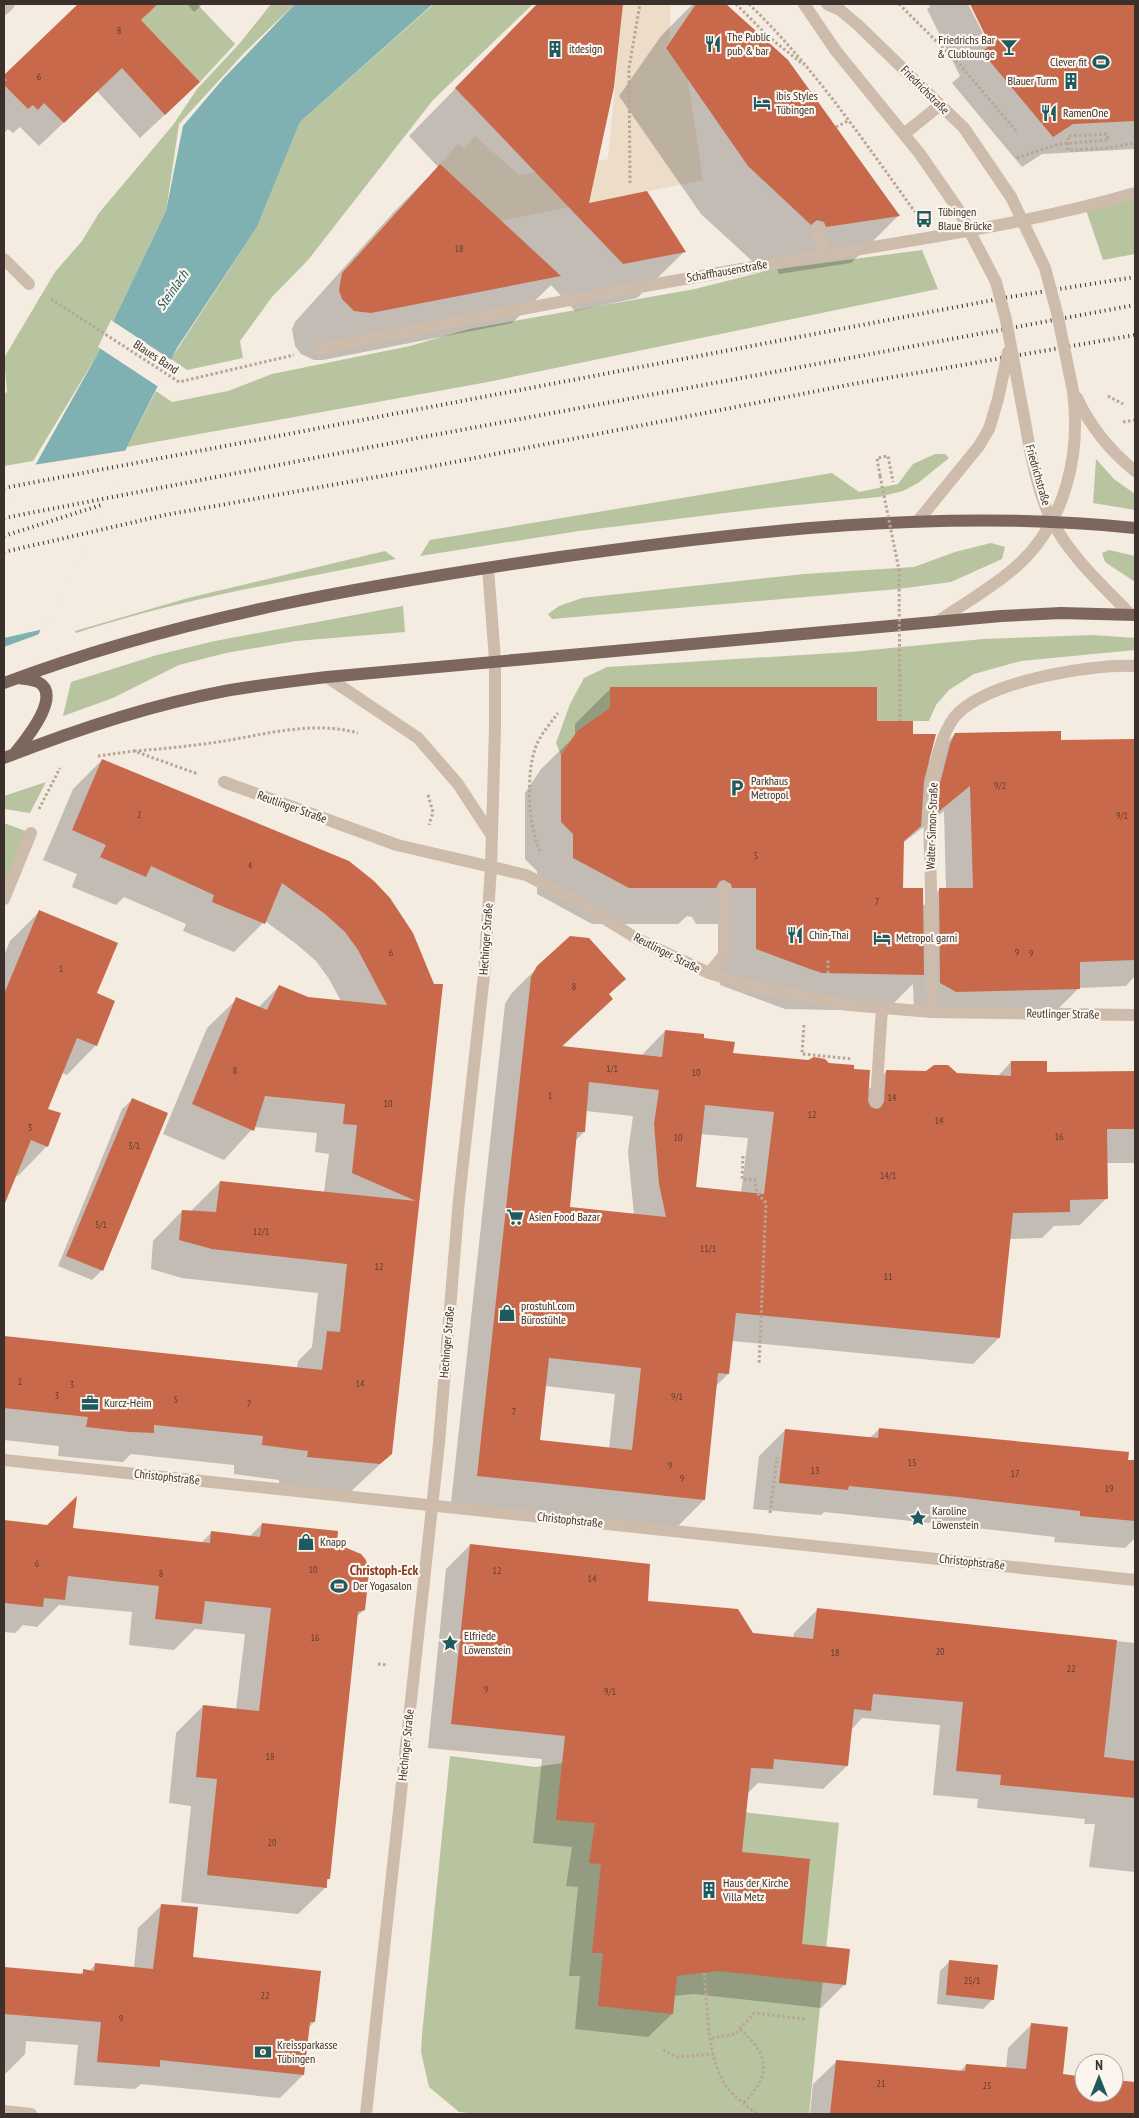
<svg xmlns="http://www.w3.org/2000/svg" width="1139" height="2118" viewBox="0 0 1139 2118" font-family="'PT Sans Narrow',sans-serif">
  <rect width="100%" height="100%" fill="#f4ebe1"/>
  <path fill="#b8c4a0" d="M158 4H197L235 44 200 82 141 20Z
    M271 4H295L245 52 179 124 166 211 97 355 33 461 4 466V394L7 392 4 358 55 272 82 241 99 213 173 125 197 89 240 43Z
    M434 4H533L433 100 308 260 272 297 240 341 243 358 187 370 171 359 257 227 300 122Z
    M1135 193V254L1103 260 1085 207Z
    M922 250 938 289 488 382 127 447 156 391 172 402 228 391 272 374 410 346 469 329 695 289 770 270Z
    M935 454H945L949 458 918 483 903 491 879 497 758 509 579 531 420 556 430 540 832 473 859 492 898 484 913 464Z
    M1096 459 1114 479 1135 494V510L1093 503Z
    M991 543 1005 547 1002 559 951 582 898 589 552 619 548 614 559 606 582 598 804 574 914 567 955 552Z
    M1109 550 1135 556V582L1105 562 1102 553Z
    M385 551 396 559C289 581 180 599 76 633L75 631 188 598Z
    M403 606 405 632 296 641 226 653 179 665 113 698 63 716 71 682 157 655 215 641Z
    M1093 635 1135 638V650L1021 661 974 674 949 690 936 705 929 721H877L876 687H611L610 716 577 731 561 755 556 743 570 704 584 678 607 667 850 652 983 639Z
    M46 782 30 813 4 809V796Z
    M4 823 31 833 4 899Z
    M450 1756 535 1767 562 1763 675 1775 681 1805 839 1823 809 2114H478L459 2112 429 2087 421 2052 422 2035Z"/>
  <path fill="#ecdcc8" d="M613 4H670V42L665 47 688 80 703 180 501 221 440 164 458 144 464 149 475 136 519 175 608 159 622 12Z"/>
  <path fill="#7fb0b2" d="M295 4H433L300 122 257 227 177 348 129 443 40 631 4 716V521L97 355 166 211 183 126 223 79Z"/>
  <path fill="#f4ebe1" d="M111 320 173 361 160 388 98 347Z
    M129 450 44 629 4 638V516L33 465Z
    M42 633 6 717 4 718V647Z"/>
  <path fill="#0003" fill-rule="evenodd" d="M81 4H157L140 20 174 106 140 138 97 91 39 146 20 127 13 133 8 129 4 133V76Z
    M187 4H203L194 12Z
    M538 4H611L621 12 588 205 685 251 637 298 575 311 551 285 512 323 323 360H314L301 354 295 346 292 329 295 322 393 213 438 167 409 136Z
    M693 4H724L787 61 898 216 851 263 779 274 777 269 763 271 701 214 619 96 661 36Z
    M928 4H968L992 51 994 50 971 4H1135V149L1042 154 1022 167 952 83 960 76 927 9 930 7Z
    M611 688 876 722 912 736 928 762 955 734 1060 741 1135 740V976L1126 986 1079 988 1052 1015 929 1018 914 1010 913 984 886 1011 785 1009 720 985V924H696L692 917 687 916 678 924H592L537 894V871L525 859V793L541 769 575 736V724ZM944 811 946 889H940L922 907 902 889 903 843Z
    M102 760 433 985H441L391 1454 349 1493 279 1486V1480L234 1474V1465L131 1454 123 1462 100 1460 58 1456 59 1446 4 1440V1337L297 1368 298 1361 312 1347 318 1293 182 1278 151 1269 153 1241 182 1211 190 1212 220 1182 324 1192 329 1154 315 1152 317 1133 254 1127 224 1160 163 1134 207 1028 237 999 258 1008 279 986 307 998 341 1001 329 979 316 961 295 943 265 921 234 952 183 931 186 924 124 897 116 905 72 887 77 874 43 860 73 789Z
    M39 912 95 993 96 1045 67 1075 62 1073 46 1110 47 1146 18 1176 15 1175 4 1202V955L10 941Z
    M538 967 608 995 612 999 562 1047 641 1056 665 1031 703 1039 732 1054 829 1064 852 1070 867 1091 887 1071 998 1076 1011 1062 1045 1073H1135V1163H1106V1199L1080 1225 1054 1226 1042 1238 1009 1239 999 1338 973 1364 732 1341 728 1374 716 1386 704 1500 678 1526 451 1503 505 1004 511 994ZM586 1111 633 1116 628 1152 634 1215 569 1208 575 1141 584 1132ZM700 1134 748 1138 741 1193 694 1188ZM545 1386 615 1394 609 1449 539 1441Z
    M132 1100 102 1270 92 1280 58 1266 122 1109Z
    M879 1429 1135 1461V1538L1125 1548 1054 1542 1055 1537 931 1523 824 1512 821 1515 753 1509 759 1456 785 1430 870 1438Z
    M4 1522 201 1543 212 1532 249 1537 262 1524 335 1544 364 1610 356 1617 328 1879 325 1888 298 1914 181 1902 191 1806 169 1803 176 1733 203 1706 236 1710 245 1634 195 1629 174 1650 129 1645 132 1612 59 1605 37 1627 23 1625 15 1633 4 1632Z
    M470 1545 752 1634 793 1638 794 1633 818 1609 1135 1643V1872L1089 1867 1095 1824H1084L1085 1819 977 1808 978 1799 933 1795 940 1725 862 1718 851 1730 847 1766 823 1789 758 1783 748 1793 741 1853 800 1945 845 1984 821 2008 694 1994 673 1996 672 2014 648 2037 575 2029 580 1976H569L578 1887 566 1886 572 1847 533 1843 542 1759 428 1748 446 1569Z
    M162 1905 191 1959 314 2022 309 2027 303 2075 280 2098 141 2084 135 2089 74 2085 78 2045 26 2041 25 2054 4 2075V1968L79 1975 84 1971H89L95 1965 134 1968 138 1928Z
    M950 1961 993 1999 983 2009 937 2004 940 1971Z
    M1032 2024 1061 2075 1084 2078V2093H1114V2081L1135 2084V2114H810L813 2084 837 2061 959 2072 966 2065 1006 2069 1008 2048Z"/>
  <path fill="#c8694b" fill-rule="evenodd" d="M78 4H158L141 20 200 82 165 115 122 68 64 123 44 103 38 110 33 105 28 109 4 85V75Z
    M537 4H623L614 87 589 203 647 191 686 252 623 264 455 88Z
    M696 4H726L788 60 900 216 826 227 824 222 817 220 811 225 748 166 666 48Z
    M970 4H1135V121L1073 124 1053 137 982 52 990 45Z
    M440 164 561 276 371 313 354 311 342 299 339 290 342 273Z
    M610 687H877V721H913V734H936L924 781 921 826 904 841 903 888H923L924 975 822 973 810 969 756 949V888H732L731 884 724 880 720 881 716 888H629L573 858V834L561 822V755L577 731 610 708Z
    M1061 731V740L1135 739V960L1080 962V989L956 992 940 983 939 888H973L970 786 938 812 940 783 950 744 955 733Z
    M102 759 349 861 374 881 390 898 413 933 434 984H443L392 1454 380 1464 307 1457 308 1451 262 1445 263 1436 154 1425V1433L130 1432 86 1427 88 1417 4 1408V1336L322 1370 327 1331 340 1332 347 1264 212 1249 179 1240 182 1210 216 1212 220 1181 416 1201 352 1173 357 1125 343 1124 345 1104 265 1096 254 1131 192 1104 236 997 267 1010 279 985 308 997 387 1005 358 950 345 932 325 914 282 883 265 924 212 902 214 895 151 866 146 877 100 857 106 845 72 830Z
    M39 910 118 943 97 993 115 1001 97 1046 77 1038 48 1109 61 1113 48 1147 31 1140 5 1203 4 994Z
    M570 936 589 938 626 979 609 994 613 999 562 1046 662 1057 665 1030 704 1034V1038L735 1042 733 1053 808 1060 814 1057 825 1059 829 1063 854 1065V1069L870 1070 868 1101 871 1107 876 1109 880 1108 884 1102 886 1070 926 1071 934 1065H948L957 1073 1011 1076V1061H1047V1072L1135 1071V1129H1107L1108 1199 1070 1200V1212L1013 1213 1000 1338 736 1313 729 1374 718 1373 705 1500 477 1476 531 977 537 966ZM589 1082 659 1090 654 1124 659 1184 666 1217 570 1207 577 1132H585ZM705 1105 774 1112 764 1194 696 1187ZM549 1358 641 1368 632 1450 540 1440Z
    M132 1098 168 1113 103 1271 66 1256Z
    M879 1428 1129 1452 1128 1460H1135V1521L1080 1516V1511L958 1497 849 1486 848 1490 779 1483 785 1429 878 1438Z
    M77 1496 73 1528 210 1543 211 1531 260 1537 262 1523 338 1531 337 1544 361 1554 366 1560 369 1572 365 1610 358 1612 330 1879H327V1888L207 1875 217 1779 196 1777 203 1705 259 1711 271 1608 205 1601 202 1624 155 1619 159 1586 68 1576 65 1600 44 1598 43 1607 4 1603V1520L47 1525Z
    M470 1544 650 1564 648 1601 738 1609 753 1633 813 1639 817 1608 1117 1640 1104 1757 1135 1761V1798L1000 1785 1001 1775 956 1771 963 1702 873 1694 871 1711 854 1709 848 1766 774 1759 773 1769 751 1768 742 1852 810 1859 802 1944 850 1949 846 1985 718 1971 677 1976 673 2014 598 2006 603 1953H592L601 1864 589 1863 595 1823 556 1820 565 1736 451 1724Z
    M161 1904 198 1907 193 1957 321 1971 315 2022H310L304 2075 160 2060V2067L97 2062 101 2022 4 2014V1967L83 1974V1969L94 1971 95 1963 153 1969Z
    M949 1960 998 1965 994 2000 946 1995Z
    M1031 2023 1068 2027 1063 2074 1084 2077V2093H1114V2080L1135 2082V2114H830L836 2060 965 2071 966 2064 1026 2069Z"/>
  <g fill="none" stroke-linecap="round" stroke-linejoin="round">
    <path stroke="#b9a596" stroke-width="3" stroke-dasharray="2.5 2.5" stroke-linecap="butt" d="M736 4 770 38 804 65
      M749 4C813 66 863 140 915 212
      M899 4 960 65 1018 133
      M4 79 6 82
      M836 127 848 121
      M1017 158 1059 144 1108 140 1107 134 1068 136V150L1108 148 1135 143
      M630 183 629 68 640 4
      M51 299 179 382 294 355
      M1108 396 1123 404
      M1123 422 1135 420
      M880 476 877 458 888 456 893 482
      M134 751C162 749 190 746 218 742 263 735 313 720 358 733
      M98 756 134 751 198 774
      M428 795 433 812 429 825
      M39 809 60 768
      M540 851C528 825 526 776 535 749 539 736 550 724 558 713
      M828 973V959
      M804 1025 802 1054 852 1059
      M743 1156 742 1179 755 1180 757 1193 766 1203 759 1365
      M770 1513 777 1457
      M378 1664 388 1665
      M704 1973C708 2008 706 2055 726 2086 733 2096 747 2106 757 2114
      M740 2029C768 2054 773 2074 744 2102
      M712 2038 735 2034 754 2013 805 2019
      M663 2050 677 2057 714 2054"/>
    <path stroke="#cdbbac" stroke-width="12" d="M804 4 836 51 920 154 958 209
      M827 4 840 10 858 25 964 128 1011 197
      M4 9 9 4
      M904 134 940 105
      M818 228 823 255
      M4 259 29 284
      M319 349C473 318 628 288 783 262 899 242 1022 226 1135 193
      M1077 398C1091 428 1109 450 1135 471
      M1025 422C1029 448 1039 498 1052 521 1070 556 1103 586 1130 614
      M917 522 979 446 989 429
      M937 622C963 604 994 587 1018 565 1066 521 1081 454 1073 391
      M327 677 418 738 458 784 492 836
      M224 782 397 845 526 875 571 898 636 938 666 953 709 973 758 988 849 1005 932 1012 1135 1015
      M4 899 31 833
      M709 973 724 955V888
      M932 1012C932 971 931 930 931 890 930 836 923 770 951 722 975 682 1091 664 1135 666
      M876 1101 882 1008
      M4 1460 1135 1580
      M4 2111 31 2114
      M366 2114 439 1443 459 1199 484 975 491 867 495 728V660L488 568"/>
    <path stroke="#7d675c" stroke-width="12" d="M4 683C182 616 372 584 560 557 749 531 944 508 1135 528
      M15 753C26 739 63 695 38 682 32 679 24 679 18 678
      M4 758C75 730 150 705 225 691 259 685 293 681 327 677L1001 616 1061 613 1135 615"/>
    <path stroke="#3b302b" stroke-width="4" stroke-dasharray="1 4" stroke-linecap="butt" d="M4 488 1009 297 1135 277
      M4 518 423 437 1135 305
      M4 536 101 505
      M4 552 165 515 393 474 853 384 1135 335"/>
    <path stroke="#b9a596" stroke-width="3" stroke-dasharray="2.5 2.5" stroke-linecap="butt" d="M880 476 899 570 900 721"/>
    <path stroke="#cdbbac" stroke-width="12" d="M1011 197 1045 268 1057 313 1073 391
      M958 209 996 282 1006 320 1025 422
      M989 429 998 399 1008 352"/>
  </g>
  <defs>
    <g id="restaurant-bare" transform="scale(1.35)"><path d="M-5-6h1v4h1v-4h1v4h1v-4h1v5L-1.5 .5V6h-2V.5L-5-1ZM5-6V6H3V1.5H1.5Q1.5-4 5-6Z" fill="#1f5a5e" stroke="#fbf5ee" stroke-width="2.5" paint-order="stroke"/></g>
    <g id="bar-bare" transform="scale(1.35)"><path d="M-6-5H6L.8 .8V4.5H3.5V6h-7V4.5H-.8V.8Z" fill="#1f5a5e" stroke="#fbf5ee" stroke-width="2.5" paint-order="stroke"/></g>
    <g id="building-bare" transform="scale(1.35)"><path d="M-4-6H4V6H1V3H-1V6H-4ZM-2.5-4.3h1.7v1.8h-1.7ZM.8-4.3h1.7v1.8H.8ZM-2.5-1h1.7V.8h-1.7ZM.8-1h1.7V.8H.8Z" fill="#1f5a5e" stroke="#fbf5ee" stroke-width="2.5" paint-order="stroke"/></g>
    <g id="stadium-bare" transform="scale(1.35)"><path d="M0-5a6.5 5 0 1 0 0 10a6.5 5 0 1 0 0-10ZM-3.5-1.8h7v3.6h-7Z" fill="#1f5a5e" stroke="#fbf5ee" stroke-width="2.5" paint-order="stroke"/></g>
    <g id="hotel-bare" transform="scale(1.35)"><path d="M-6-4.5h1.5V1H6V5H4.5V3h-9V5H-6ZM-4 0a1.8 1.8 0 1 1 3.6 0ZM.5 0V-2.5h3Q6-2.5 6 0Z" fill="#1f5a5e" stroke="#fbf5ee" stroke-width="2.5" paint-order="stroke"/></g>
    <g id="bus-bare" transform="scale(1.35)"><path d="M-5-6H5V4H4V6H2V4H-2V6H-4V4H-5ZM-3.5-4V0h7V-4ZM-3.5 1.2v1.5H-2V1.2ZM2 1.2v1.5H3.5V1.2Z" fill="#1f5a5e" stroke="#fbf5ee" stroke-width="2.5" paint-order="stroke"/></g>
    <g id="parking-bare" transform="scale(1.35)"><path d="M-3.5-5.5H1a3.5 3.5 0 0 1 0 7H-1V5.5H-3.5ZM-1-3.4V-.6H.8a1.4 1.4 0 0 0 0-2.8Z" fill="#1f5a5e" stroke="#fbf5ee" stroke-width="2.5" paint-order="stroke"/></g>
    <g id="supermarket-bare" transform="scale(1.35)"><path d="M-6-5.5h2.5l.6 2H6L4.5 2H-2.5L-4.4-4H-6ZM-1.5 3.2a1.3 1.3 0 1 0 .1 0ZM3 3.2a1.3 1.3 0 1 0 .1 0Z" fill="#1f5a5e" stroke="#fbf5ee" stroke-width="2.5" paint-order="stroke"/></g>
    <g id="shop-bare" transform="scale(1.35)"><path d="M-5-2.5h2.3a2.7 3.5 0 0 1 5.4 0H5L5.5 6h-11ZM-1.5-2.5h3a1.5 2.3 0 0 0-3 0Z" fill="#1f5a5e" stroke="#fbf5ee" stroke-width="2.5" paint-order="stroke"/></g>
    <g id="office-bare" transform="scale(1.35)"><path d="M-6-3h4V-5.5h4V-3h4V5H-6ZM-1-4.5V-3h2v-1.5ZM-6 0V1H6V0Z" fill="#1f5a5e" stroke="#fbf5ee" stroke-width="2.5" paint-order="stroke"/></g>
    <g id="sight-bare" transform="scale(1.35)"><path d="M0-6L1.8-2.2L6-1.7L2.9 1.2L3.7 5.4L0 3.3L-3.7 5.4L-2.9 1.2L-6-1.7L-1.8-2.2Z" fill="#1f5a5e" stroke="#fbf5ee" stroke-width="2.5" paint-order="stroke"/></g>
    <g id="bank-bare" transform="scale(1.35)"><path d="M-6-4H6V4H-6ZM0-2.3a2.3 2.3 0 1 0 0 4.6a2.3 2.3 0 1 0 0-4.6Z" fill="#1f5a5e" stroke="#fbf5ee" stroke-width="2.5" paint-order="stroke"/></g>
  </defs>
  <g fill-rule="evenodd">
    <use href="#restaurant-bare" x="713" y="44"/>
    <use href="#bar-bare" x="1009" y="47"/>
    <use href="#building-bare" x="555" y="49"/>
    <use href="#stadium-bare" x="1101" y="62"/>
    <use href="#building-bare" x="1071" y="81"/>
    <use href="#hotel-bare" x="762" y="103"/>
    <use href="#restaurant-bare" x="1049" y="113"/>
    <use href="#bus-bare" x="924" y="219"/>
    <use href="#parking-bare" x="737" y="788"/>
    <use href="#restaurant-bare" x="795" y="935"/>
    <use href="#hotel-bare" x="882" y="938"/>
    <use href="#supermarket-bare" x="515" y="1217"/>
    <use href="#shop-bare" x="507" y="1313"/>
    <use href="#office-bare" x="90" y="1403"/>
    <use href="#sight-bare" x="918" y="1518"/>
    <use href="#shop-bare" x="306" y="1542"/>
    <use href="#stadium-bare" x="339" y="1586"/>
    <use href="#sight-bare" x="450" y="1643"/>
    <use href="#building-bare" x="709" y="1890"/>
    <use href="#bank-bare" x="263" y="2052"/>
  </g>
  <g text-anchor="middle" stroke-width="4.5" stroke-linejoin="round" paint-order="stroke">
    <g font-size="10" fill="#5e3e33">
      <text x="119" y="34">8</text>
      <text x="39" y="80">6</text>
      <text x="459" y="252">18</text>
      <text x="1000" y="789">9/2</text>
      <text x="139" y="818">2</text>
      <text x="1122" y="819">9/1</text>
      <text x="756" y="859">5</text>
      <text x="250" y="869">4</text>
      <text x="877" y="905">7</text>
      <text x="391" y="956">6</text>
      <text x="1017" y="956">9</text>
      <text x="1031" y="957">9</text>
      <text x="61" y="972">1</text>
      <text x="574" y="990">8</text>
      <text x="612" y="1072">1/1</text>
      <text x="235" y="1074">8</text>
      <text x="696" y="1076">10</text>
      <text x="550" y="1099">1</text>
      <text x="892" y="1101">14</text>
      <text x="388" y="1107">10</text>
      <text x="812" y="1118">12</text>
      <text x="939" y="1124">14</text>
      <text x="30" y="1131">3</text>
      <text x="1059" y="1140">16</text>
      <text x="678" y="1141">10</text>
      <text x="134" y="1149">3/1</text>
      <text x="888" y="1179">14/1</text>
      <text x="101" y="1228">5/1</text>
      <text x="261" y="1235">12/1</text>
      <text x="708" y="1252">11/1</text>
      <text x="379" y="1270">12</text>
      <text x="888" y="1280">11</text>
      <text x="20" y="1385">1</text>
      <text x="360" y="1387">14</text>
      <text x="72" y="1388">3</text>
      <text x="57" y="1399">3</text>
      <text x="677" y="1400">9/1</text>
      <text x="176" y="1403">5</text>
      <text x="249" y="1407">7</text>
      <text x="514" y="1415">7</text>
      <text x="912" y="1466">15</text>
      <text x="670" y="1469">9</text>
      <text x="815" y="1474">13</text>
      <text x="1015" y="1477">17</text>
      <text x="682" y="1482">9</text>
      <text x="1109" y="1492">19</text>
      <text x="37" y="1567">6</text>
      <text x="313" y="1573">10</text>
      <text x="497" y="1574">12</text>
      <text x="161" y="1577">8</text>
      <text x="592" y="1582">14</text>
      <text x="315" y="1641">16</text>
      <text x="940" y="1655">20</text>
      <text x="835" y="1656">18</text>
      <text x="1071" y="1672">22</text>
      <text x="486" y="1693">9</text>
      <text x="610" y="1695">9/1</text>
      <text x="270" y="1760">18</text>
      <text x="272" y="1846">20</text>
      <text x="972" y="1984">25/1</text>
      <text x="265" y="1999">22</text>
      <text x="121" y="2022">9</text>
      <text x="881" y="2087">21</text>
      <text x="987" y="2089">25</text>
    </g>
    <g font-size="12" fill="#3b302b" stroke="#fbf5ee" text-anchor="start">
      <text x="727" y="41">The Public<tspan x="727" dy="14">pub &amp; bar</tspan></text>
      <text x="995" y="44" text-anchor="end">Friedrichs Bar<tspan x="995" dy="14">&amp; Clublounge</tspan></text>
      <text x="569" y="53">itdesign</text>
      <text x="1087" y="66" text-anchor="end">Clever fit</text>
      <text x="1057" y="85" text-anchor="end">Blauer Turm</text>
      <text x="776" y="100">ibis Styles<tspan x="776" dy="14">Tübingen</tspan></text>
      <text x="1063" y="117">RamenOne</text>
      <text x="938" y="216">Tübingen<tspan x="938" dy="14">Blaue Brücke</tspan></text>
      <text x="751" y="785">Parkhaus<tspan x="751" dy="14">Metropol</tspan></text>
      <text x="809" y="939">Chin-Thai</text>
      <text x="896" y="942">Metropol garni</text>
      <text x="529" y="1221">Asien Food Bazar</text>
      <text x="521" y="1310">prostuhl.com<tspan x="521" dy="14">Bürostühle</tspan></text>
      <text x="104" y="1407">Kurcz-Heim</text>
      <text x="932" y="1515">Karoline<tspan x="932" dy="14">Löwenstein</tspan></text>
      <text x="320" y="1546">Knapp</text>
      <text x="353" y="1590">Der Yogasalon</text>
      <text x="464" y="1640">Elfriede<tspan x="464" dy="14">Löwenstein</tspan></text>
      <text x="723" y="1887">Haus der Kirche<tspan x="723" dy="14">Villa Metz</tspan></text>
      <text x="277" y="2049">Kreissparkasse<tspan x="277" dy="14">Tübingen</tspan></text>
    </g>
    <g font-size="12" fill="#3b302b" stroke="#fbf5ee">
      <text transform="translate(925 90) rotate(45)" y="4">Friedrichstraße</text>
      <text transform="translate(727 271) rotate(-10)" y="4">Schaffhausenstraße</text>
      <text transform="translate(156 357) rotate(33)" y="4">Blaues Band</text>
      <text transform="translate(1038 475) rotate(74)" y="4">Friedrichstraße</text>
      <text transform="translate(292 807) rotate(20)" y="4">Reutlinger Straße</text>
      <text transform="translate(932 826) rotate(-88)" y="4">Walter-Simon-Straße</text>
      <text transform="translate(486 939) rotate(-86)" y="4">Hechinger Straße</text>
      <text transform="translate(667 953) rotate(27)" y="4">Reutlinger Straße</text>
      <text transform="translate(1063 1014) rotate(1)" y="4">Reutlinger Straße</text>
      <text transform="translate(447 1342) rotate(-85)" y="4">Hechinger Straße</text>
      <text transform="translate(167 1477) rotate(6)" y="4">Christophstraße</text>
      <text transform="translate(570 1520) rotate(6)" y="4">Christophstraße</text>
      <text transform="translate(972 1562) rotate(6)" y="4">Christophstraße</text>
      <text transform="translate(406 1745) rotate(-84)" y="4">Hechinger Straße</text>
    </g>
    <g font-size="14" font-style="italic" fill="#1f5a5e" stroke="#fbf5ee">
      <text transform="translate(172 290) rotate(-55)" y="5">Steinlach</text>
    </g>
    <g font-size="14" font-weight="bold" fill="#8c3b22" stroke="#fbf5ee">
      <text x="384" y="1575">Christoph-Eck</text>
    </g>
  </g>
  <rect width="1139" height="2118" fill="none" stroke="#3b302b" stroke-width="10"/>
  <g transform="translate(1099 2078)"><circle r="24" fill="#fbf5ee" stroke="#aea6a0"/>
  <path d="M0-4L9 19L0 12L-9 19Z" fill="#1f5a5e"/>
  <text y="-8" font-size="14" font-weight="bold" text-anchor="middle" fill="#3b302b">N</text>
  </g>
</svg>
